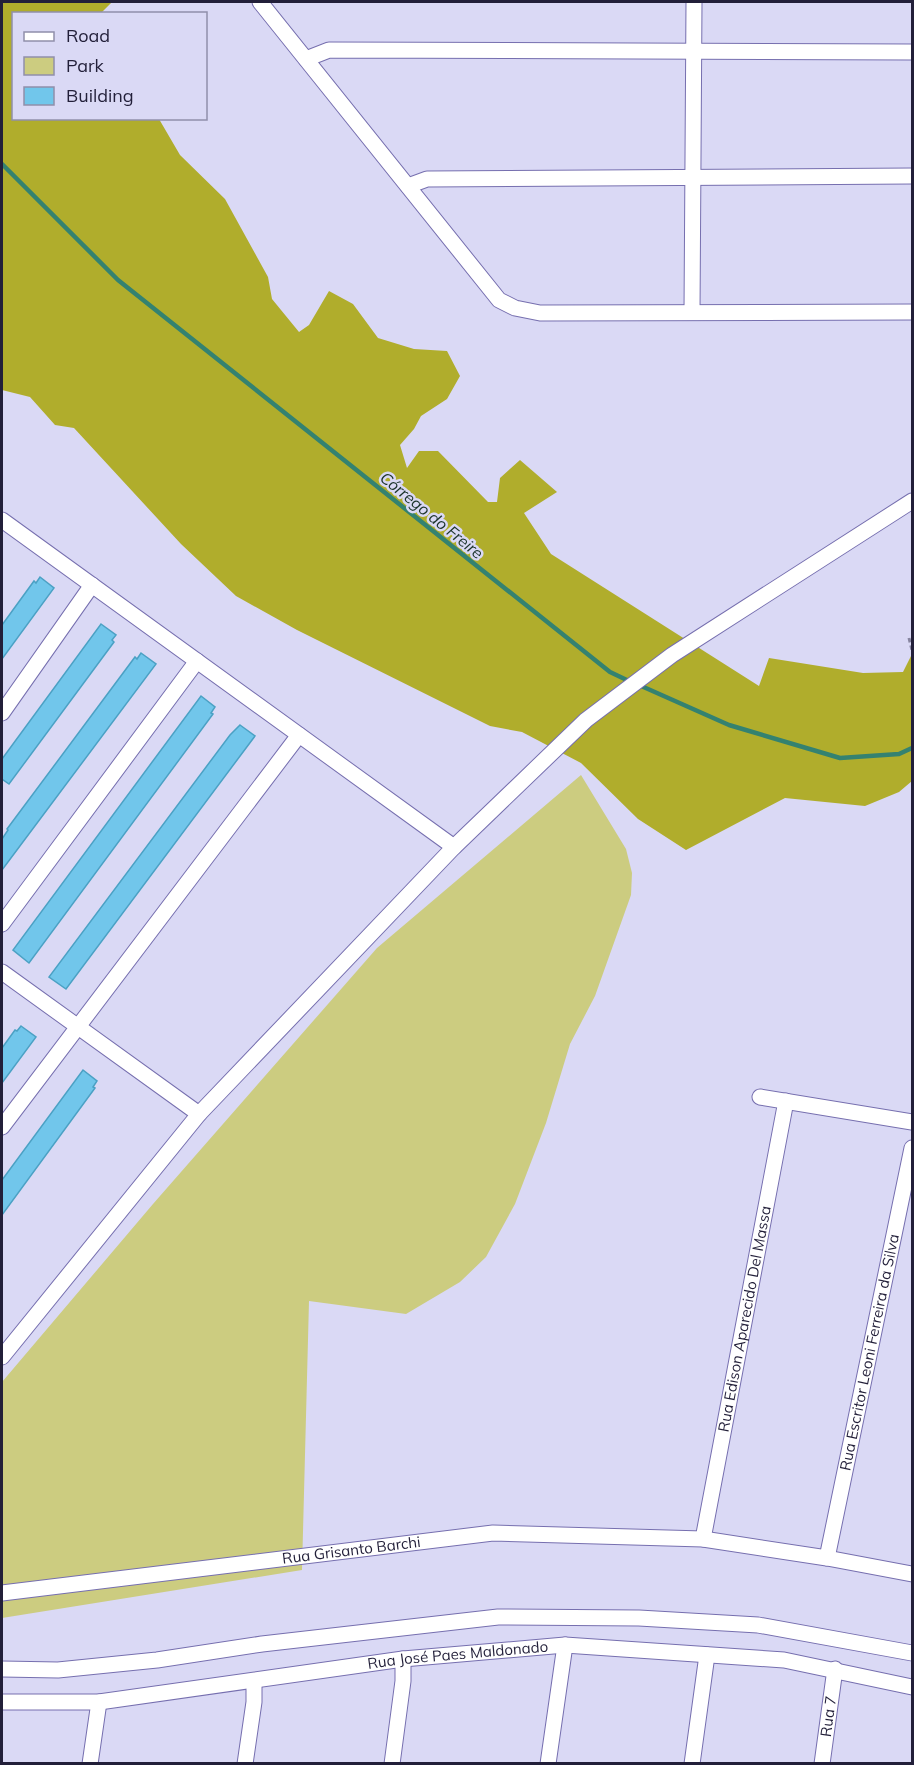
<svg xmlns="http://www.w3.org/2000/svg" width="914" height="1765" viewBox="0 0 914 1765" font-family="Mulish,sans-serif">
  <rect width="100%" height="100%" fill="#dad9f5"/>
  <path fill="#cccc80" d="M581 775 626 849 632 873 631 895 595 996 570 1044 546 1123 515 1204 486 1257 460 1282 406 1314 309 1301 302 1570 2 1618V1382L153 1204 377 948Z"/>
  <path fill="#b0ad2c" d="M2 2H112L101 13 14 14V118L159 119 180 155 225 199 268 277 272 299 299 332 309 325 329 291 353 304 378 338 414 349 447 351 460 376 447 399 421 416 414 429 400 445 407 468 419 451H438L488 502H497L500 478 520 460 557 492 524 513 551 554 759 686 769 658 863 673 903 672 912 654V781L899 792 865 806 785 798 686 850 638 819 581 763 522 732 490 726 297 630 236 596 181 544 74 428 55 425 30 397 2 390Z"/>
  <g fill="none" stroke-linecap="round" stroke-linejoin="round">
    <path stroke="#348270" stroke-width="4.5" d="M2 164 118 280 610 672 631 682
      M639 685 729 725 840 758 899 754 912 748"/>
  </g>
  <path fill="#71c6eb" stroke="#4ba1c4" stroke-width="1.5" d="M40 577 54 588 2 659V625L34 581 36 583Z
    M101 624 116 635 112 640 114 642 9 784 2 779V759Z
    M141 653 156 664 2 870V839L8 830 7 829 135 657 137 659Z
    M201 696 215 707 211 713 213 714 29 963 13 950Z
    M240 725 255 736 66 989 49 977 230 735Z
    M21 1026 36 1037 2 1083V1048L15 1030 17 1031Z
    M83 1070 97 1081 93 1087 95 1088 2 1215V1180Z"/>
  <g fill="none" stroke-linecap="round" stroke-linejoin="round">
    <g stroke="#766faf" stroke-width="17">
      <g id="minor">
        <path d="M260 2 499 300 515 308 540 313 912 312"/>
        <path d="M306 59 329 50 912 52"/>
        <path d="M408 186 427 179 912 176"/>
        <path d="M692 312 694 2"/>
        <path d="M2 520 454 847"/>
        <path d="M2 713 92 585"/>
        <path d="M2 924 197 661"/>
        <path d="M2 972 199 1114"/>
        <path d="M760 1097 912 1122"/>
        <path d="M2 1127 299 735"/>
        <path d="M2 1357 199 1114 454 847 586 720 672 655 912 501"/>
        <path id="s1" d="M703 1539 786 1101"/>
        <path id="s2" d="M827 1558 912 1148"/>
        <path id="s3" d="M2 1593 493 1533 703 1539 827 1558 912 1574"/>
        <path d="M2 1669 58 1670 157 1660 262 1644 498 1617 639 1618 758 1625 912 1653"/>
        <path id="s4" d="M2 1702H99L403 1659 565 1645 784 1660 912 1687"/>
        <path d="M90 1764 99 1702"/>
        <path d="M245 1764 254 1702V1682"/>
        <path d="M392 1764 403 1681V1659"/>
        <path d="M548 1764 565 1645"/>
        <path d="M692 1764 707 1655"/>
        <path id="s5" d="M822 1764 835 1669"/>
      </g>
    </g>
    <path stroke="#86849f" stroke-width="3" stroke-dasharray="4.5 3" stroke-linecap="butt" d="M909 638 912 650"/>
    <use href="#minor" stroke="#fff" stroke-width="15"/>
  </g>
  <g text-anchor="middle" stroke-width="5" stroke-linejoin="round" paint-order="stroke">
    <g font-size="15" fill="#221f39" stroke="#dad9f5">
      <text dy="5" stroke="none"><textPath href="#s1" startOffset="224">Rua Edison Aparecido Del Massa</textPath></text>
      <text dy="5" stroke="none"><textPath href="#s2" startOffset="210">Rua Escritor Leoni Ferreira da Silva</textPath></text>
      <text dy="5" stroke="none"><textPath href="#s3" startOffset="352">Rua Grisanto Barchi</textPath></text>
      <text dy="5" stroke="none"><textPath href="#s4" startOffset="459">Rua José Paes Maldonado</textPath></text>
      <text dy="5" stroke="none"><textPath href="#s5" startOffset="48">Rua 7</textPath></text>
    </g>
    <g font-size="16" font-style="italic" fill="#1b332a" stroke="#dad9f5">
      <text transform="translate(432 515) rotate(39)" y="6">Córrego do Freire</text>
    </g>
  </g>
  <rect width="914" height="1765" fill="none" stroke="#221f39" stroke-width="6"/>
  <rect x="12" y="12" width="195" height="108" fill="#dad9f5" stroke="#908faa" stroke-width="1.5"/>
  <rect x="24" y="32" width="30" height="9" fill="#ffffff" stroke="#908faa" stroke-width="1.5"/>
  <text x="66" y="42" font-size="18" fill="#221f39">Road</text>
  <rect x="24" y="57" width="30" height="18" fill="#cccc80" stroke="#908faa" stroke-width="1.5"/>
  <text x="66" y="72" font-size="18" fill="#221f39">Park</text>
  <rect x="24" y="87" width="30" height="18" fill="#71c6eb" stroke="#908faa" stroke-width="1.5"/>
  <text x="66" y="102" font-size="18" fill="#221f39">Building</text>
</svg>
